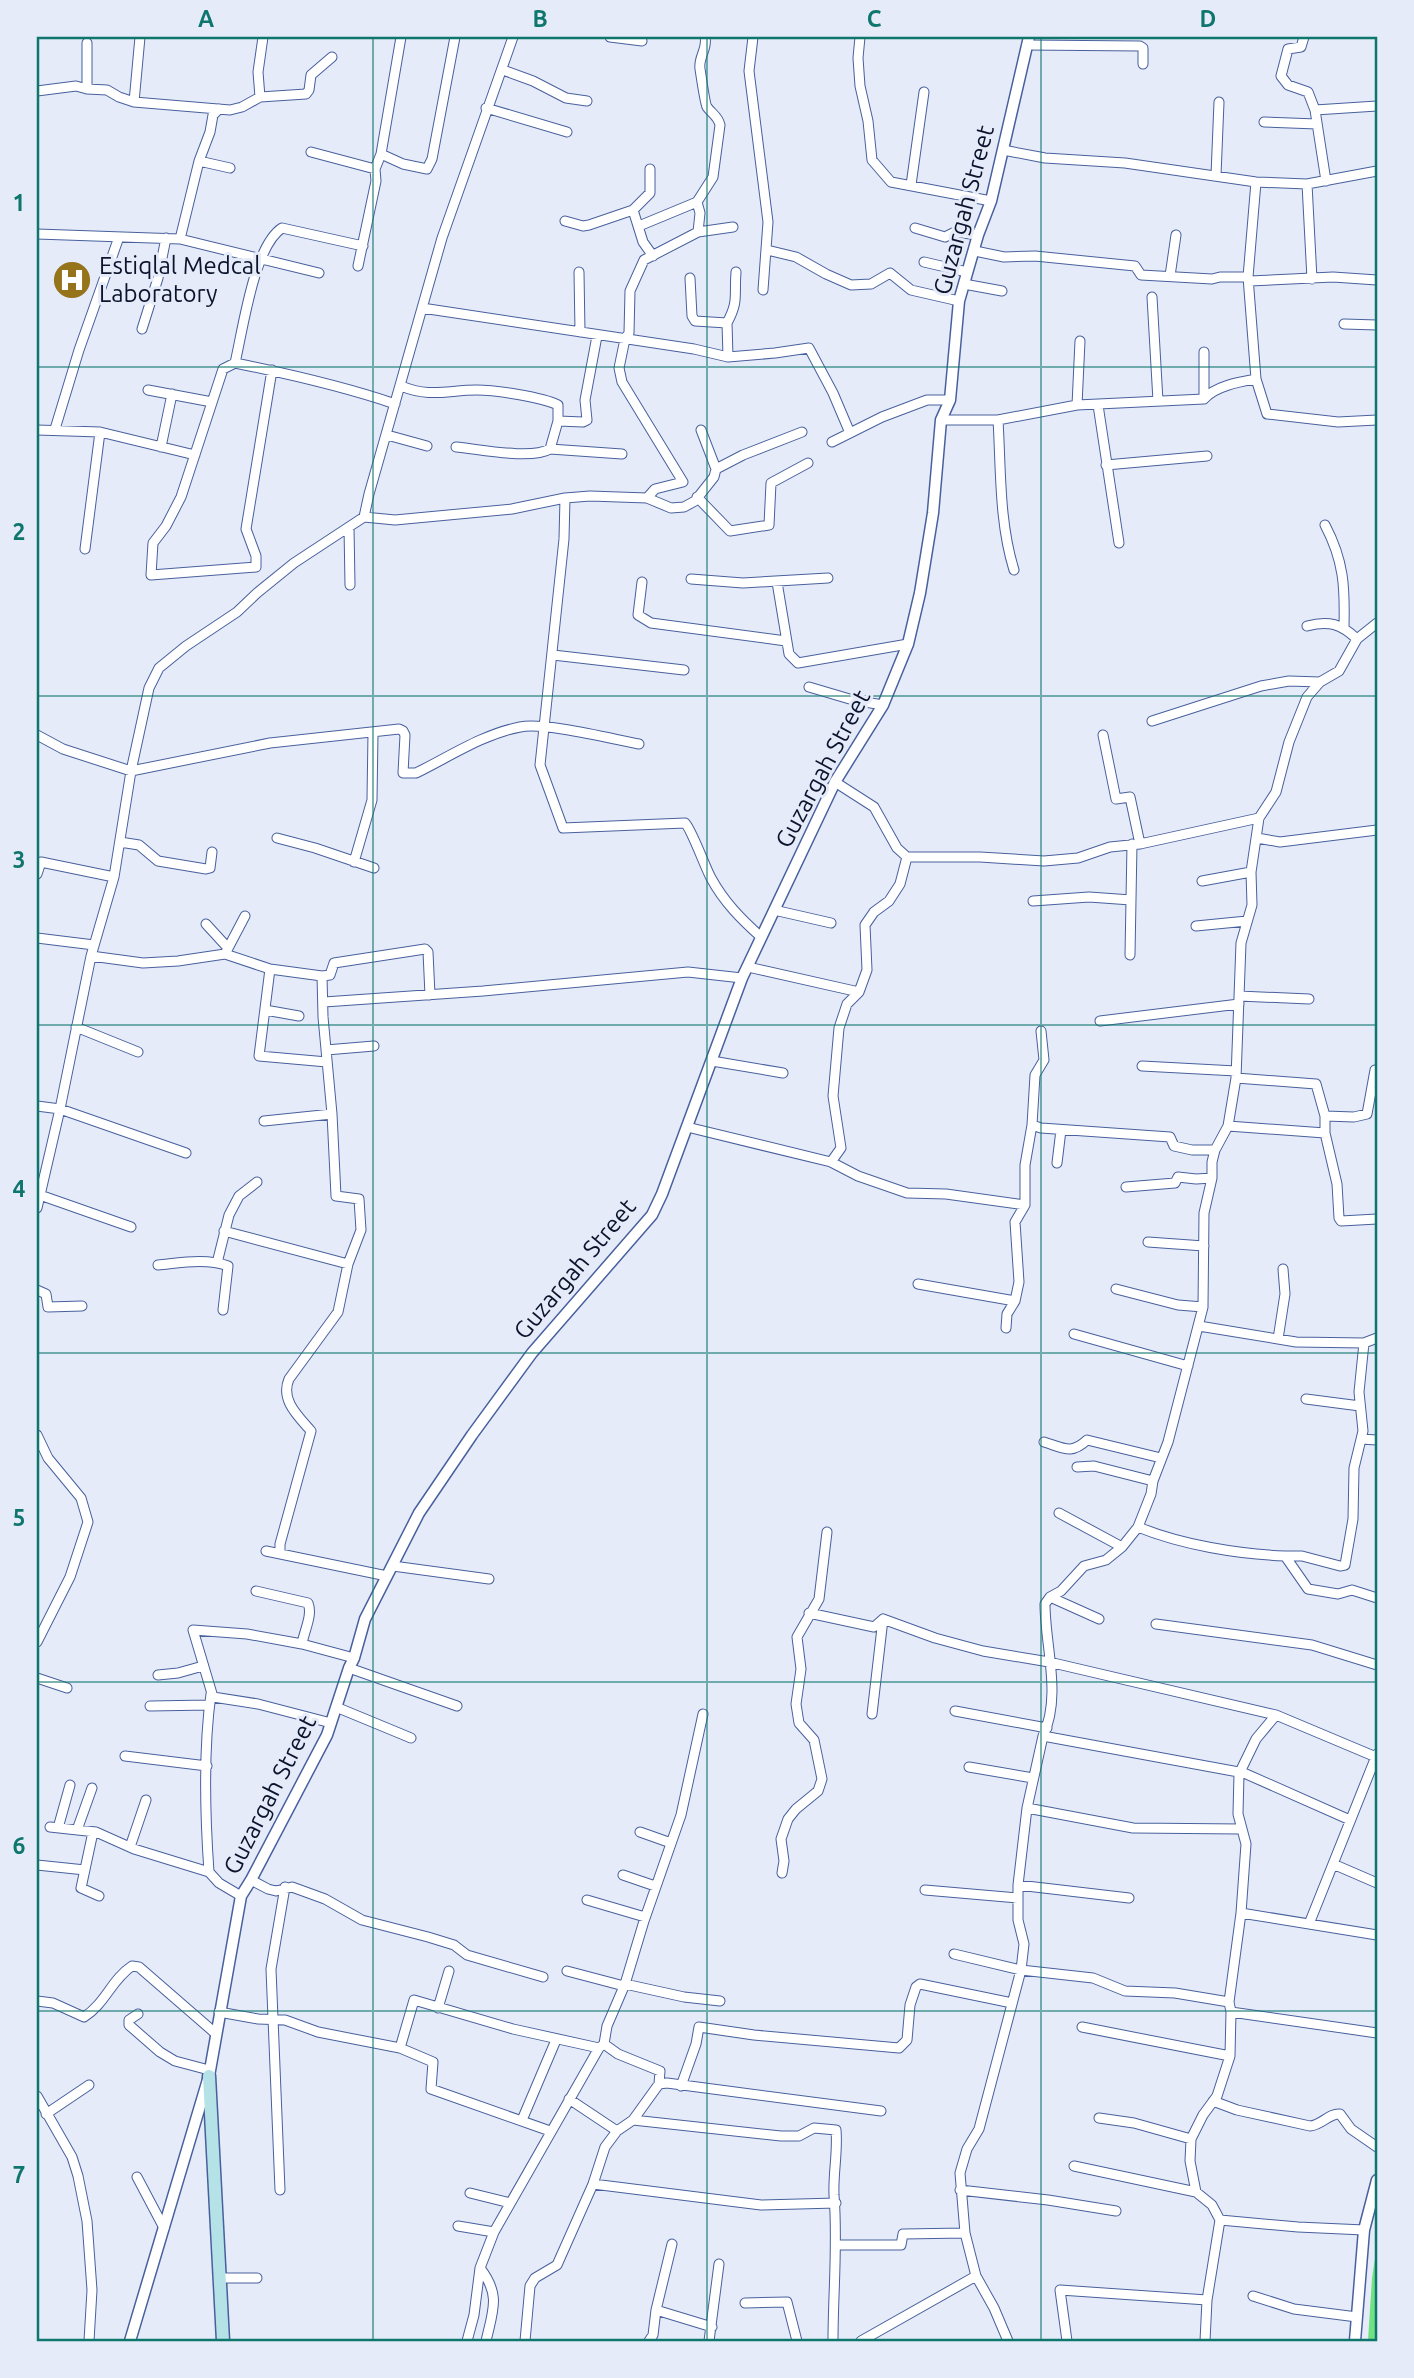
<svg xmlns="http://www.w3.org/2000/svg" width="1414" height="2378" viewBox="0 0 1414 2378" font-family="Ubuntu,sans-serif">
  <rect width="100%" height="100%" fill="#e5ebf9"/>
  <path fill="#71e282" d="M1377 2245V2341H1368L1372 2278Z"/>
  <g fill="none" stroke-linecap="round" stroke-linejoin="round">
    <g stroke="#48609d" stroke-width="11">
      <path id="minor" d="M610 37 642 41
        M753 37 749 71 768 222 763 290
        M860 37 858 58 860 86 868 121 872 160 891 182 991 201
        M1304 37 1301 47 1288 49 1281 76 1288 85 1308 92 1315 110 1326 181
        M87 43V89
        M1027 45 1140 46 1143 48V64
        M503 70 533 81 566 98 587 101
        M37 91 76 86 87 89 107 90 119 97 134 102 230 110 242 107 260 97 258 72 263 37
        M260 97 306 94 309 90 311 75 332 57
        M134 102 140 37
        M486 108 567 132
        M1315 110 1377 106
        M1264 122 1317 124
        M1003 150 1045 158 1125 163 1256 182 1307 184 1377 171
        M311 152 375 169
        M381 154 403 164 427 169 432 159 455 37
        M199 161 230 168
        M1216 175 1219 102
        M1307 184 1312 279
        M911 185 924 92
        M633 210 643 242 653 256
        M565 221 583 226 589 225 633 210 650 193V169
        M639 226 697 202 713 177 720 125C718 116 712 114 707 107 705 104 701 75 700 69 698 57 708 49 705 37
        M915 228 945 237 955 232 978 235
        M698 232 733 227
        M37 234 180 239 319 273
        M180 239 199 161 210 132 213 115 219 109
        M767 250 796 257 826 274 851 285 871 284 890 273 911 290 959 301
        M975 251 1004 257 1035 256 1135 266 1141 275 1212 279 1220 277H1248
        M924 262 967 272
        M358 266 376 181 375 169 381 154 401 37
        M579 272 580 332
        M1170 276 1176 235
        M690 278 692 316 695 321 727 323 728 357
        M1250 281 1333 277 1377 280
        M964 284 1002 291
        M1152 297 1158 401
        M422 308 694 349 728 357 775 353 809 348 833 393 850 433
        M727 323C739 301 734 296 736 272
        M1344 324 1377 325
        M142 329 158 278 166 238
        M235 363C243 329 254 246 282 228L363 246
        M272 370 246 529 256 556V567L151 575 153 543 166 526 181 497 223 369 235 363C289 374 343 386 395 404
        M1256 379 1267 414 1338 422 1377 420
        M401 386C430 398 448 390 477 390 495 390 542 397 558 405V421L550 449C531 460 479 449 456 447
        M148 390 212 402
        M1204 399V352
        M1077 405 1080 341
        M1098 405 1119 543
        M941 420H998L1077 405 1204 399C1215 386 1239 382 1256 379L1248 277 1256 182
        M998 420C1001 469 999 522 1014 570
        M558 421 583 422 587 420 585 400 597 336
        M55 429 79 350 119 237
        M37 430 100 432 195 455
        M701 430 716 469
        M387 435 427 446
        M832 442 882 417 927 400H950
        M161 447 172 394
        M550 449 622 454
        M1106 465 1207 456
        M697 497 730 531 769 525 771 483 808 463
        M565 498 564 539 540 765 563 828 685 823C691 828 705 867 711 878 724 902 741 919 761 937
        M647 498 655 489 683 482 622 382 619 368 625 339 629 333 630 291 644 260 698 232 700 213 697 202
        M364 517 369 494 442 238 513 37
        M1325 525C1344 561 1345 587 1344 627
        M349 527 350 585
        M85 549 100 432
        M691 579 743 583 828 578
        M642 582 638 615 651 623 786 641
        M777 582 789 654 798 663 908 644
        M1307 626C1329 620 1341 624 1357 639
        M553 655 684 670
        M809 687 853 700 883 705
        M1152 721 1261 686 1289 681 1320 682
        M37 735 63 749 131 771 270 743 399 729 403 731 405 735 403 773H416C449 757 483 734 520 727 544 722 612 739 639 744
        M1103 735 1116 799 1130 797 1140 844
        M835 782 874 807 897 848 907 857H980L1044 861 1078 858 1110 847 1140 844 1259 818
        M277 838 315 848 374 868
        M1257 838 1280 842 1377 830
        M120 842 139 845 158 861 206 869 210 868 212 852
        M354 862 372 800 373 733
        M37 874 41 862 114 877
        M1202 881 1251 872
        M1033 901 1089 897 1131 900
        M774 910 831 923
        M206 924 228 948
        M1196 926 1247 921
        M37 938 94 945
        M225 954 245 916
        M1130 955 1132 844
        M91 956 143 963 178 961 225 954 270 969 322 976 330 975 334 963 425 949 428 952 430 995
        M748 967 859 992
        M270 969 259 1056 327 1062
        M1239 996 1309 999
        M324 1002 483 991 688 972 742 978
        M265 1010 299 1016
        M1100 1021 1239 1004
        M76 1027 138 1052
        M1041 1031 1044 1060 1035 1075 1032 1125 1041 1128 1170 1137 1174 1146 1192 1150H1215
        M326 1050 374 1046
        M712 1061 783 1073
        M1142 1066 1236 1071
        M1236 1078 1316 1084 1325 1116V1133L1337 1184 1339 1218 1341 1221 1377 1219
        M37 1106 60 1109 186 1153
        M1325 1116 1354 1117 1367 1114 1375 1070
        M264 1121 332 1114 323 1017 322 976
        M1228 1126 1325 1133
        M687 1127 831 1162 858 1176 907 1193 946 1194 1025 1205
        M831 1162 841 1148 833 1096 839 1028 847 1004 859 992 867 970 865 925 874 912 889 901 900 884 907 857
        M1057 1163 1061 1130
        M1126 1187 1175 1183 1178 1177 1196 1179 1212 1178
        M37 1194 131 1227
        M37 1208 60 1109 91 956 114 877 131 771 149 688 159 668 186 646 237 612 257 593 294 563 364 517 395 520 512 509 565 498 590 496 647 498 671 508 684 507 695 501 714 477 716 469 743 455 802 432
        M224 1231 348 1264
        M1148 1242 1204 1246
        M217 1263 229 1215 239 1196 257 1182
        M158 1265C180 1263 206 1258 228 1266L223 1310
        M918 1284 1015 1301
        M1116 1289 1178 1305 1203 1307
        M37 1290 46 1294 48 1307 82 1306
        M1199 1326 1296 1342 1364 1343 1377 1338
        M1006 1328 1007 1314 1015 1301 1019 1282 1015 1222 1025 1205V1165L1032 1125
        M1074 1334 1188 1366
        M1278 1339 1285 1294 1283 1269
        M1306 1399 1360 1406
        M37 1435 48 1458 81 1498 88 1522 70 1577 37 1642
        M1361 1439 1377 1440
        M1044 1442C1064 1448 1071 1455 1087 1440L1161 1458
        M1077 1467 1094 1466 1153 1481
        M1059 1513 1122 1547
        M1138 1527C1182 1545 1238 1554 1285 1556L1308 1589 1338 1594 1352 1590 1377 1598
        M266 1551 387 1576
        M280 1553V1544L311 1431C298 1416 280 1400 289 1379L338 1312 348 1264 361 1230 359 1199 336 1196 332 1114
        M1285 1556H1302L1340 1566 1345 1565 1353 1519 1354 1468 1363 1431 1359 1392 1364 1343
        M393 1566 489 1579
        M256 1591 308 1603C313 1615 304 1631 302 1644
        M1050 1597 1099 1619
        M809 1613 874 1627 883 1619 935 1638 983 1651 1049 1662 1276 1715 1376 1757
        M1156 1624 1312 1645 1377 1665
        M349 1668 457 1706
        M158 1675 178 1673 203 1666
        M37 1678 67 1688
        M150 1706 209 1705
        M336 1707 411 1738
        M955 1711 1047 1728
        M872 1714 883 1619
        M331 1723 258 1704 213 1697 193 1630 247 1634 302 1644 354 1658
        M1043 1736 1244 1773 1350 1820
        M125 1756 207 1766
        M969 1767 1033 1778
        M1027 1808 1133 1828 1241 1829
        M50 1827 96 1832 134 1849 209 1872 219 1883 241 1896
        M58 1828 70 1785
        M77 1830 92 1788
        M93 1832 81 1888 99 1896
        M640 1832 671 1843
        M130 1847 146 1800
        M1333 1864 1377 1883
        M37 1865 85 1870
        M209 1872C205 1815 203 1751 211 1694
        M782 1873 784 1861 781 1839 788 1819 796 1809 818 1791 822 1779 814 1740 799 1723 796 1704 801 1669 797 1637 819 1599 827 1532
        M623 1875 655 1886
        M251 1880 268 1889 276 1891 292 1887 325 1899 362 1920 428 1937 454 1945 467 1955 543 1977
        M1018 1885 1129 1898
        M925 1890 1018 1898
        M587 1900 645 1917
        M1241 1913 1377 1935
        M1309 1924 1377 1754
        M954 1954 1021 1970 1093 1978 1125 1991 1175 1993 1229 2002
        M567 1971 624 1986
        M625 1984 684 1997 720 2001
        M37 2001 53 2003 84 2017C105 2004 112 1979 132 1966L139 1967 215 2033
        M438 2008 449 1971
        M219 2012 258 2019 285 2020 318 2032 400 2048 433 2062 431 2089 550 2131
        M1231 2012 1377 2033
        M138 2014 129 2020V2025L160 2052 175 2061 209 2070
        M1082 2027 1230 2056
        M604 2044 618 2054 660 2071 659 2084
        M400 2048 414 2000 513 2029 599 2048
        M681 2086 696 2044 699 2027 754 2035 899 2048 907 2040 910 2005 916 1987 920 1984 1012 2003
        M37 2096 72 2157 78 2176 87 2221 92 2290 89 2341
        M569 2099 617 2131
        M1213 2101 1237 2110 1310 2126C1322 2125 1329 2113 1340 2114L1351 2129 1377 2147
        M46 2114 89 2085
        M1099 2118 1134 2123 1191 2139
        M522 2120 556 2040
        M633 2120 781 2136H799L814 2128 836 2130C838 2152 833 2173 834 2195 838 2244 833 2292 833 2341
        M1074 2166 1196 2192
        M137 2177 164 2228
        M593 2184 761 2205 836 2203
        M280 2190 271 1969 285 1887
        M960 2190 1048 2200 1116 2211
        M470 2193 510 2203
        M1220 2220 1298 2227 1364 2230
        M458 2226 494 2232
        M836 2245H901L903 2234 965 2233
        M480 2268C501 2295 493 2310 486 2341
        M221 2278H257
        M1253 2296 1294 2309 1357 2317
        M745 2303 787 2302 797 2341
        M656 2310 712 2327
        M467 2341 474 2315 480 2268 494 2232 599 2048 604 2044 607 2026 625 1984 644 1921 681 1815 703 1714
        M525 2341 530 2286 535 2278 557 2265 593 2184 605 2147 617 2131 633 2120 659 2084 667 2083 881 2111
        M649 2341 653 2335 656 2310 672 2244
        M709 2341 719 2264
        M861 2341 976 2276
        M1008 2341 994 2308 976 2276 965 2233 960 2173 967 2149 979 2129 1021 1970 1024 1944 1018 1920V1885L1027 1808 1043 1736C1062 1696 1045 1646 1045 1604L1050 1597 1061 1591 1084 1566 1106 1560 1122 1547 1138 1527 1151 1494 1153 1481 1168 1442 1203 1307 1204 1213 1212 1178V1162L1215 1150 1228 1126 1236 1078 1241 943 1252 905 1251 872 1259 818 1276 792 1289 742 1307 697 1320 682 1339 671 1357 639 1377 623
        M1067 2341 1060 2290 1207 2300
        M1205 2341 1207 2300 1220 2220 1212 2205 1196 2192 1190 2161 1191 2139 1203 2115 1217 2096 1230 2056 1231 2012 1229 2002 1241 1913 1246 1844 1238 1814 1239 1774 1256 1739 1276 1715"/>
    </g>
    <g stroke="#48609d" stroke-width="13">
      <path id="tertiary" d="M130 2341 209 2076 241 1896 251 1880 327 1735 349 1668 354 1658 365 1619 419 1513 472 1435 532 1353 652 1215 662 1194 742 978 835 782 883 705 908 644 920 593 933 513 941 420 950 400 959 301 978 235 991 201 1029 37
        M1355 2341 1364 2230 1377 2180"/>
    </g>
    <g stroke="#48609d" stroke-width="15">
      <path id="secondary" d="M209 2076 223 2341"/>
    </g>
    <use href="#minor" stroke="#fff" stroke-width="9"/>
    <use href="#tertiary" stroke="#fff" stroke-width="10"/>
    <use href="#secondary" stroke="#b5e2e7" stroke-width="12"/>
  </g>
  <path fill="none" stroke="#0f766e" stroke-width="2" stroke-opacity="0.55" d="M373 37V2341M707 37V2341M1041 37V2341M37 367H1377M37 696H1377M37 1025H1377M37 1353H1377M37 1682H1377M37 2011H1377"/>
  <defs>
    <g id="hospital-disc" transform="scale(2.0125)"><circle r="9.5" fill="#95741c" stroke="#e5ebf9"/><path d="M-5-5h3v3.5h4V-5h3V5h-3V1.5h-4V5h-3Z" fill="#fff"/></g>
  </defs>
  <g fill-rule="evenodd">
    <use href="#hospital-disc" x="72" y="280"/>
  </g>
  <g text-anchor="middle" stroke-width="6" stroke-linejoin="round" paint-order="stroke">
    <g font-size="24" fill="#0b142c" stroke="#e5ebf9">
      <text transform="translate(964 210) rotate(-75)" y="8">Guzargah Street</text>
      <text transform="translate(823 769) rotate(-62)" y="8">Guzargah Street</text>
      <text transform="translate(575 1269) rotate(-50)" y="8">Guzargah Street</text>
      <text transform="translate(270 1795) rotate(-63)" y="8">Guzargah Street</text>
    </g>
    <g font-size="24" fill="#0b142c" stroke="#e5ebf9" text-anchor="start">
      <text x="99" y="274">Estiqlal Medcal<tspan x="99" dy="28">Laboratory</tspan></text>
    </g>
  </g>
  <rect width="1414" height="2378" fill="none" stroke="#e5ebf9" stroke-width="77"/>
  <rect x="38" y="38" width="1338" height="2302" fill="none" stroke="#0f766e" stroke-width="2.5"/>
  <g font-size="23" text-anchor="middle" font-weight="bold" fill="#0f766e">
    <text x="206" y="27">A</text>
    <text x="540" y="27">B</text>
    <text x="874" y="27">C</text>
    <text x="1208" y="27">D</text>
    <text x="19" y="211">1</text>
    <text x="19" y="540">2</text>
    <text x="19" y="868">3</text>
    <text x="19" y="1197">4</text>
    <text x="19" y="1526">5</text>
    <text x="19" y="1854">6</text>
    <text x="19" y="2183">7</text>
  </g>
</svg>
